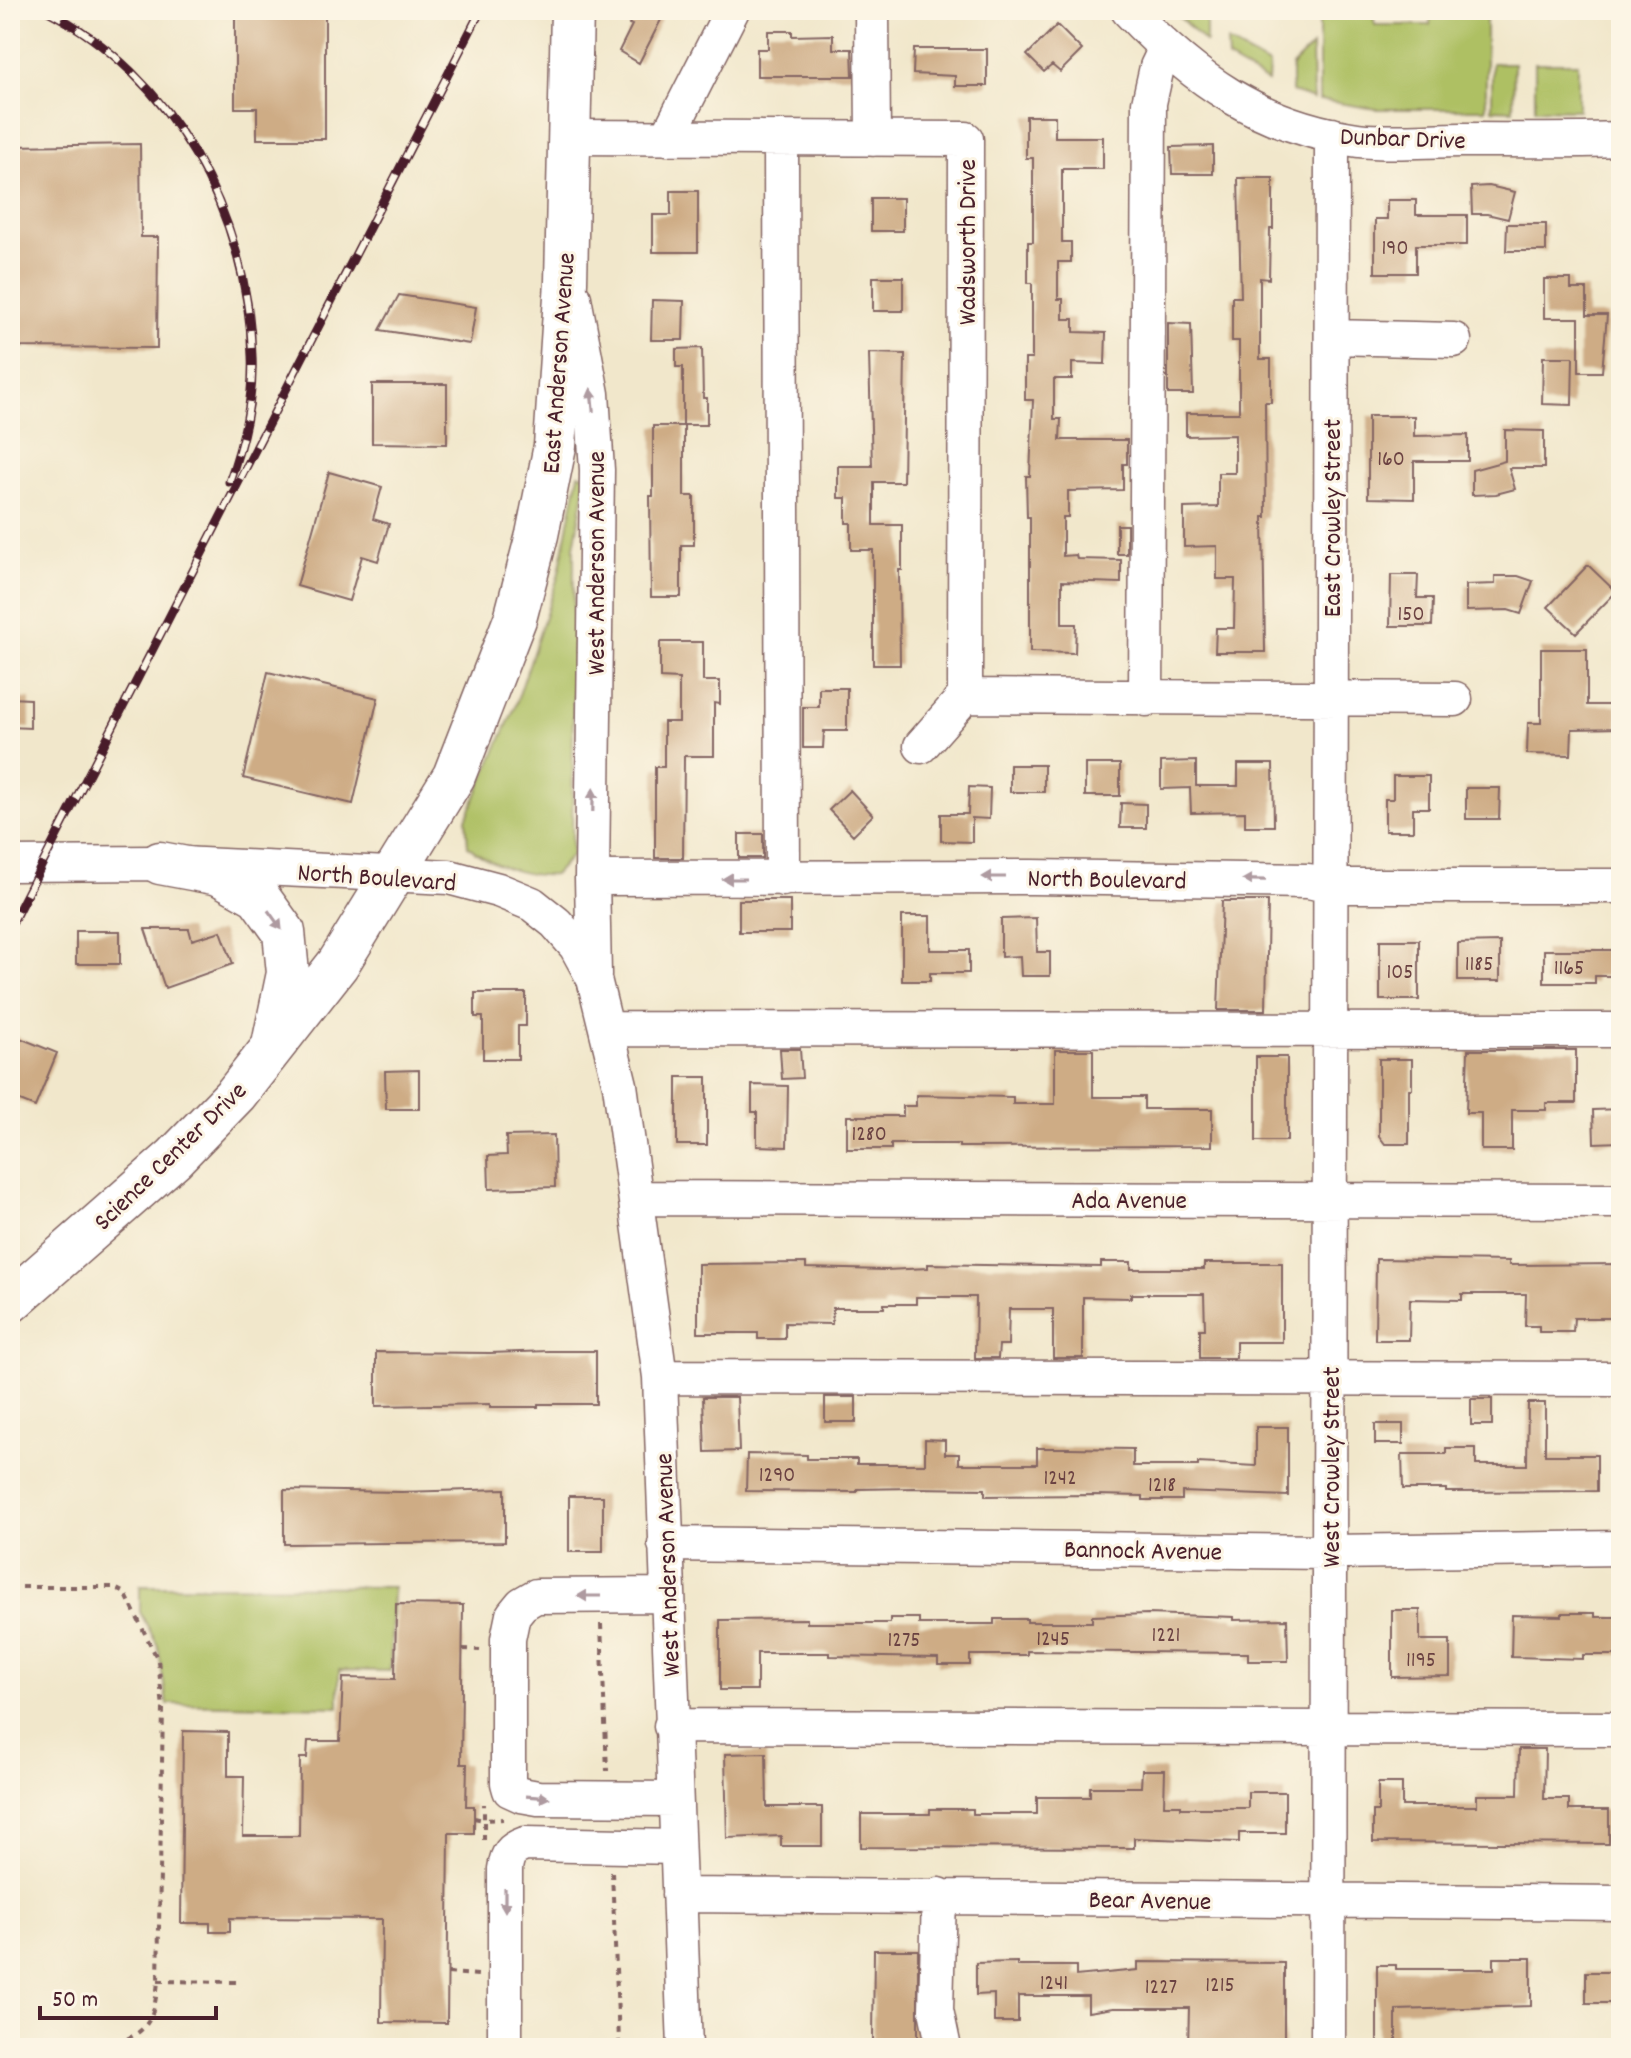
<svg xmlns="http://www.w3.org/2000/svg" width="1631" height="2058" viewBox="0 0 1631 2058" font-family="Dekko,sans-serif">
  <rect width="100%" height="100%" fill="#fcf5e5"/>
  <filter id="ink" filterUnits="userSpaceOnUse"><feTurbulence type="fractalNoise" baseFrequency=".0125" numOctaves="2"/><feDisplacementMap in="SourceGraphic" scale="16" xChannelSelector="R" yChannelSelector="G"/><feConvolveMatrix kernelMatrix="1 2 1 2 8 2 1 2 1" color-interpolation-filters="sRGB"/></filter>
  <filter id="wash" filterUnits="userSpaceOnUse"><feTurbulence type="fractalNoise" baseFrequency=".006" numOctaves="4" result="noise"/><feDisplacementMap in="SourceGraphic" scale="32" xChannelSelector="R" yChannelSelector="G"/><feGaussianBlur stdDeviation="1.8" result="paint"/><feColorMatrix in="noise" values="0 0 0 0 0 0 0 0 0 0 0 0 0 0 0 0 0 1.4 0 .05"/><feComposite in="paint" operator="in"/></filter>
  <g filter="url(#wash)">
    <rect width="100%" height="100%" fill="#f1e7cb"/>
    <path fill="#aec064" stroke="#7c7048" stroke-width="2" d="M1172 10H1206V41L1205 42Z
      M1319 10H1375V25H1430L1431 10H1486V109H1376L1319 100Z
      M1227 42 1269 65 1268 82 1228 59Z
      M1312 46 1313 99 1292 92V66Z
      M1492 63H1514L1513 110 1492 109Z
      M1535 63H1578V110L1535 109Z
      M579 474 587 475 574 547 572 855 554 875C525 877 490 865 468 846L466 819 515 707 558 577Z
      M140 1586 393 1587 390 1671 339 1670V1707L167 1704 158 1646 140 1612Z"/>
    <g id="blocks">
      <path fill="#ceac85" d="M235 10H325V139H257V108H235Z
        M636 10H666L639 63 619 51 632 25 629 24Z
        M1057 25 1082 50 1060 72 1052 65 1044 72 1027 55Z
        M768 31H792V36L833 35V49H852L853 76H757V49H768Z
        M914 49H987V86H955V76L913 74Z
        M1026 116H1055V137H1103V169H1062V242H1071V262H1058V299H1063V319H1074V332L1106 333 1105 364 1072 363V379H1054V419H1061L1060 440H1127V464H1123V490L1068 491V517H1063V556L1076 555 1077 559 1121 560V583L1062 581V624H1076L1075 653 1030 652V517H1027L1026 476H1030L1033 400H1025V359H1032V283H1028V242H1033V158H1026Z
        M140 144 141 237H158L157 348 10 347V146Z
        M1213 146V174H1172L1171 147Z
        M1238 178H1273V229H1270L1269 279 1260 278V359H1271V402H1265L1266 517H1263L1265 652H1215L1216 628H1234L1235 579H1217V546L1184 547V508L1218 507V473H1235V435L1186 436V413H1239V341H1232V297H1241Z
        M1489 186 1515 192 1508 219 1487 214H1472L1471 187Z
        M671 191H698V252H653V215H671Z
        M871 198H903V231H871Z
        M1387 200H1416V215H1467V245H1416V273H1375V219H1387Z
        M1507 224H1546V251H1506Z
        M873 277H903V311H873Z
        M1544 279H1571V289H1587V315H1607L1602 372H1579V318H1544Z
        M399 295 476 307 470 344 380 330Z
        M652 300 684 301 683 340H651Z
        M1168 323 1191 324 1193 394H1168Z
        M702 348 703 398H707V425H683V367H676V349Z
        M869 353 905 354 903 482H874V525H902V570H899L900 665H873V550H851V523H846V498H838V466H872Z
        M1543 357H1573L1572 405 1542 404Z
        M372 384H447V444L372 443Z
        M1368 416H1414V436L1468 435V461H1414V499L1368 498Z
        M653 426H684V496H694V545H681V597H651L650 496H653Z
        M1505 430 1544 431V468H1509L1515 489 1496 494 1472 495V470L1505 461Z
        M329 472 382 487 373 519 389 524 378 561 362 556 349 601 297 586Z
        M1117 525H1127V554H1117Z
        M1588 565 1616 592 1576 633 1548 607Z
        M1391 575H1418L1417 598H1433L1432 626H1390Z
        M1495 576H1518L1533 581 1521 614 1508 610 1466 611V585L1495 584Z
        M660 642H703V681H720V704L714 703V756H684L683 858H655V767H664V722H679V679L660 678Z
        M1541 649H1587V705H1617L1618 728 1572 729 1571 755 1527 754 1528 723H1541Z
        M268 672 378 698 353 804 243 778Z
        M819 688H847V731H824L823 748H803V707H819Z
        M10 698 30 699V728L10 727Z
        M1196 761V786H1238V764H1273L1274 826H1245V812L1191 813 1190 788 1161 789V762Z
        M1085 764H1120V796H1085Z
        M1010 765H1044V792H1010Z
        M1393 776H1429V808H1413V831H1385V799H1393Z
        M969 787 990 788 989 819 972 818V842L941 841V814H968Z
        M1466 788H1500L1499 819H1466Z
        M850 790 873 815 853 835 829 810Z
        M1121 803 1146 804V828H1120Z
        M739 834H763V858H739Z
        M739 900H790V932H739Z
        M1222 901H1268L1266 1010H1218Z
        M902 916H930V950H969V973H930V981H902Z
        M1036 918 1037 952H1050V976H1021L1020 956 1001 957V919Z
        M145 929H189L192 940 221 931 233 964 165 988Z
        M76 931H120V964H76Z
        M1380 940H1419V1000H1380Z
        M1500 942V981H1458V943Z
        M1544 950H1621V976H1595V983H1544Z
        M475 993H526V1026H518V1059H483V1017H475Z
        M10 1034 57 1053 35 1107 10 1097Z
        M780 1049H800L802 1078 782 1079Z
        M1055 1050H1093V1097H1144V1109H1212V1146L959 1147V1144H891V1149H847V1116H903V1106H916V1095L1013 1097V1104H1055Z
        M1468 1050H1576V1103H1546V1110H1512V1150H1481V1113H1466Z
        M1256 1057H1287V1141H1256Z
        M1379 1059H1412V1089H1409V1144H1385L1379 1136Z
        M419 1070V1109H386L385 1071Z
        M677 1077H707V1145H677Z
        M752 1085 788 1086 787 1147 757 1146V1112H752Z
        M1621 1109V1142L1594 1143 1593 1110Z
        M554 1135 555 1187 489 1189 488 1156 507 1155 506 1136Z
        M1376 1259 1509 1261V1265L1619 1264 1621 1318H1574L1573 1332H1539V1326H1525L1526 1294H1462V1300L1410 1299 1409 1340H1375Z
        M1101 1262H1131V1269H1204V1263H1282V1342H1236V1358H1200V1329H1205L1204 1294H1131V1298L1083 1297V1358H1053V1309H1009L1008 1345H999L998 1358H975L976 1297H916V1304H884V1308H833L832 1324 785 1323V1339H758V1333H698V1264L806 1263V1268L886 1270 928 1268V1264L1101 1267Z
        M549 1351H596V1404H538V1407H490V1404L376 1406V1352L490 1353Z
        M703 1397H737L739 1451 705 1452Z
        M825 1397H856V1422H825Z
        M1471 1399H1492V1425H1471Z
        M1528 1403H1545V1455H1597V1491L1446 1492V1489H1403L1402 1454H1446V1448H1476V1465H1527Z
        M1375 1424H1403V1444H1375Z
        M1256 1427H1288V1496L1182 1492V1500H1143V1496L1095 1495 985 1496V1489L915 1488 857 1489V1492L746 1491 747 1454 807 1455V1459H857V1464H925V1439L945 1440V1454H959V1464H1037V1448H1068L1133 1449V1466H1198V1463L1256 1466Z
        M505 1489V1542L284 1544V1490L401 1492Z
        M569 1496H603V1552H569Z
        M396 1604 463 1605 461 1764H467L466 1806H474V1833H449L447 2023 381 2022 382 1919 230 1918V1932H210V1923H181L183 1731 228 1732V1776H244L243 1836H299L300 1758H307L308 1741H340L343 1678 395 1679Z
        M1392 1610H1420V1640H1450V1676L1392 1677Z
        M1562 1613H1595V1617H1621V1655H1583V1659L1511 1657 1512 1615 1562 1616Z
        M1148 1614 1234 1617V1620L1287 1619 1288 1661H1248V1653L1027 1651V1655H970V1665H938V1658L829 1656V1653H757V1690H720V1620L807 1619V1623H890V1618H919V1624H994V1619H1027V1622H1092V1616Z
        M1519 1749H1545L1544 1799H1569V1810H1609V1844L1373 1842V1811H1378V1783H1402V1806H1477V1795H1518Z
        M766 1753 767 1807H822V1846H781V1836L727 1838 725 1754Z
        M1142 1770H1165L1164 1805H1181V1808H1248V1792H1285V1833H1239V1842L1134 1838V1848L861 1847V1814H930V1809H973V1814H1037V1797H1090V1787H1141Z
        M874 1950H918V2041H873Z
        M1494 1958H1531V2006L1396 2010V2048H1377V1965H1396V1969H1494Z
        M1017 1962V1966H1076V1976L1138 1970V1962L1284 1963V2046L1188 2048 1189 2008H1113L1088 2012V1996H1018V2022H994V1994L976 1995V1963Z
        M1586 1972H1621V2003H1586Z"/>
    </g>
  </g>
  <g filter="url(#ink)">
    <use href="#blocks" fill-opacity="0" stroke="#846563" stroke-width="2"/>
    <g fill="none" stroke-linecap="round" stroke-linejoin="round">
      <g stroke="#846563" stroke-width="37">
        <path id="minor" d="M872 10 873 139
          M1128 10C1193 79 1261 127 1358 140 1391 144 1428 140 1462 140 1515 140 1568 141 1621 139
          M568 137 966 139 965 696 921 746
          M667 138 732 10
          M781 138 783 879
          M574 298 592 394 597 470 592 878 594 975
          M1332 337 1454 340
          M965 696 1455 699
          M1146 699 1149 103 1157 67 1166 48
          M10 864 160 863 449 877 498 890 532 904 556 923 576 946 594 979 620 1085 660 1377 685 2048
          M592 878 1032 877 1308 881 1332 886H1621
          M607 1029 1621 1030
          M637 1198 1621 1201
          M660 1377 1621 1379
          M665 1544 1329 1552 1621 1548
          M667 1595 536 1596 522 1604 513 1615 508 1639V1783L510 1790 521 1795 538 1798 675 1799
          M671 1726 1621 1729
          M679 1895C993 1895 1307 1902 1621 1903
          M939 1895 936 2010 944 2048
          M505 2048V1869C507 1854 511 1849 525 1844L677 1847
          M1328 2048 1332 135"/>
      </g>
      <g stroke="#846563" stroke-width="45">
        <path id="major" d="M160 863 219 874 258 896 284 932 288 973 274 1040
          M10 1302 174 1158 236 1094 338 964 454 776 515 619 537 535 555 446 566 282 572 10"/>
      </g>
      <path stroke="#846563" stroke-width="4" stroke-dasharray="6 6" stroke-linecap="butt" d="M10 1587H113L125 1593 158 1660 163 1708 158 1981C154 2021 148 2035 107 2045L10 2044
        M601 1624 607 1771
        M463 1649 480 1650
        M474 1818 484 1820V1804
        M484 1840V1820L503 1819
        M612 1872 619 2041
        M448 1973 478 1975
        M158 1981 236 1982"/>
      <use href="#minor" stroke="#fff" stroke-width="34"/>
      <use href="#major" stroke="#fff" stroke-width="42"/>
      <g stroke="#4a1f2b" stroke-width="9">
        <path id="rail" d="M46 10C174 76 248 215 252 356 254 398 243 443 229 482
          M10 927 481 10"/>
      </g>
      <use href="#rail" stroke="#fcf5e5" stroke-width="6" stroke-dasharray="18" stroke-linecap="butt"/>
    </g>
    <defs><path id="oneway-solid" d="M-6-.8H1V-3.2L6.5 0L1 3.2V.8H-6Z" transform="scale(2)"/></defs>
    <g fill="#ae9aa0">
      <use href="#oneway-solid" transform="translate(592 400) rotate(-96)"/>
      <use href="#oneway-solid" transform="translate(593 800) rotate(-89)"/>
      <use href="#oneway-solid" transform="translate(994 877) rotate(180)"/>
      <use href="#oneway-solid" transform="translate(734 879) rotate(-180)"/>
      <use href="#oneway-solid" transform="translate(1254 880) rotate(-179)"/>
      <use href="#oneway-solid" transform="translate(275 920) rotate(54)"/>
      <use href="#oneway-solid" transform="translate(589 1596) rotate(180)"/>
      <use href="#oneway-solid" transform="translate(538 1797) rotate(4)"/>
      <use href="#oneway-solid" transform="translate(505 1900) rotate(90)"/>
    </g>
  </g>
  <g text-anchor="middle" stroke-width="6" stroke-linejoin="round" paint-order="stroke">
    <g font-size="22" fill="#6b4242">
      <text x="1395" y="254">190</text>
      <text x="1391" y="465">160</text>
      <text x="1411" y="620">150</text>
      <text x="1479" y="970">1185</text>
      <text x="1569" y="974">1165</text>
      <text x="1400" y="978">105</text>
      <text x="869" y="1140">1280</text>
      <text x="777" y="1481">1290</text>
      <text x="1060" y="1484">1242</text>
      <text x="1162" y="1491">1218</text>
      <text x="1166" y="1641">1221</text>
      <text x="1053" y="1645">1245</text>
      <text x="904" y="1646">1275</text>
      <text x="1421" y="1666">1195</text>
      <text x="1054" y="1989">1241</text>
      <text x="1220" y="1991">1215</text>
      <text x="1161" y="1993">1227</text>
    </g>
    <g font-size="26" fill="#4a1f2b" stroke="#fcf5e5">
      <text transform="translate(1403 137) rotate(2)" y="9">Dunbar Drive</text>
      <text transform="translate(966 242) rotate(-90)" y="9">Wadsworth Drive</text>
      <text transform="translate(557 363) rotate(-86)" y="9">East Anderson Avenue</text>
      <text transform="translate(1331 518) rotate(-90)" y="9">East Crowley Street</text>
      <text transform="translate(595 563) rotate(-90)" y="9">West Anderson Avenue</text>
      <text transform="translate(377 876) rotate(4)" y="9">North Boulevard</text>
      <text transform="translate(1107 878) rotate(1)" y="9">North Boulevard</text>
      <text transform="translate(169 1155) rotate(-44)" y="9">Science Center Drive</text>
      <text x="1129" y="1208">Ada Avenue</text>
      <text transform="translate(1330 1467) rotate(-90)" y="9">West Crowley Street</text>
      <text transform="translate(1143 1549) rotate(1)" y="9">Bannock Avenue</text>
      <text transform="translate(666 1565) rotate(-92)" y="9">West Anderson Avenue</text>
      <text transform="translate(1150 1899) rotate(1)" y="9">Bear Avenue</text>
    </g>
  </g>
  <rect width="1631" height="2058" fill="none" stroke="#fcf5e5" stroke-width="40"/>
  <path d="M40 2006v12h176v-12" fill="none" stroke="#4a1f2b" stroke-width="4"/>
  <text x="52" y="2006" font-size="24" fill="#4a1f2b" stroke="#fcf5e5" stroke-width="6" paint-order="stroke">50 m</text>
</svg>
